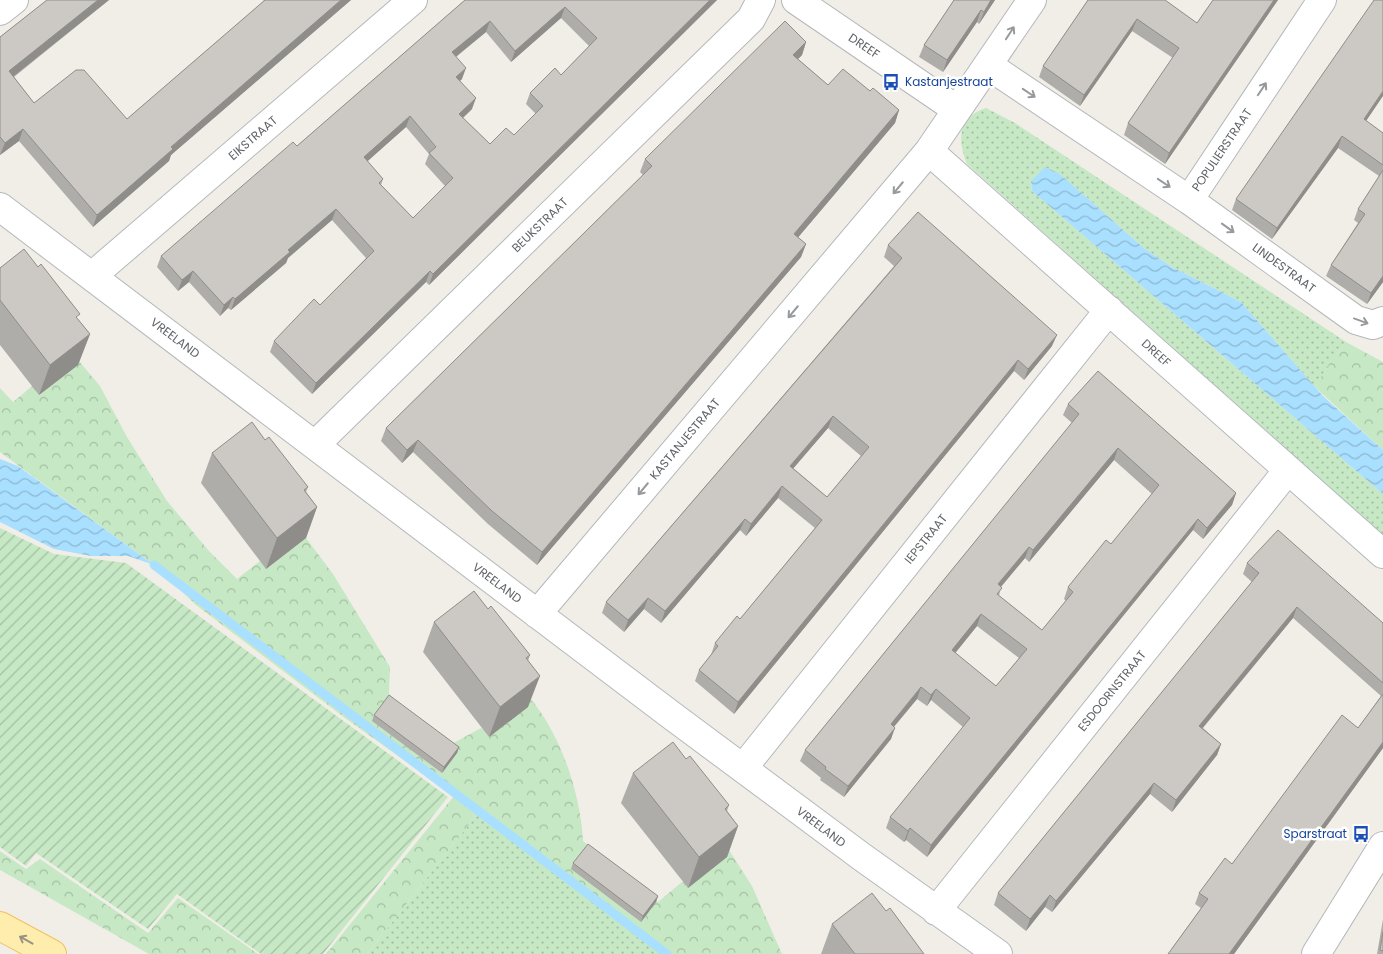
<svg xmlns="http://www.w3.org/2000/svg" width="1383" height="954" viewBox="0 0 1383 954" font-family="Poppins,sans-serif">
  <defs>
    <pattern id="grass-dots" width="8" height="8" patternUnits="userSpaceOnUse" patternTransform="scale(1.25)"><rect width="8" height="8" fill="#c6e8c4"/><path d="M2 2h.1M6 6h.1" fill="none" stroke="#a4c0a3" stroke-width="1.8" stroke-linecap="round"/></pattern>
    <pattern id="forest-crowns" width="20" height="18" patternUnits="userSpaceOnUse" patternTransform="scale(1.25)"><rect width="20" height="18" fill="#c6e8c4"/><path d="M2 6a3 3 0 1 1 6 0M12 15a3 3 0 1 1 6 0" fill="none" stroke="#a4c0a3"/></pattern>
    <pattern id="garden-furrows" width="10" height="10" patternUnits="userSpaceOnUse" patternTransform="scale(1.25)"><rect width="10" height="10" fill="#c6e8c4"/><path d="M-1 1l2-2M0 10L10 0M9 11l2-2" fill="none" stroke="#a4c0a3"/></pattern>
    <pattern id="water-waves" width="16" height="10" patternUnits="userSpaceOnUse" patternTransform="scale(1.25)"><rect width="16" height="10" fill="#a9dfff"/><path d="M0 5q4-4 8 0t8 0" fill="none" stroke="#8db8d2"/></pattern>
  </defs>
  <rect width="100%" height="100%" fill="#f1eee7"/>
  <path fill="url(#grass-dots)" d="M986 108 1015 123 1346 342 1332 359 1315 387 1241 302 1172 267 1145 249 1060 174 1031 181 1032 191 1383 494V535L967 164C957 140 958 117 986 108Z
    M477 814 661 954H367Z"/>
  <path fill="url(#forest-crowns)" d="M1346 342 1383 362V450L1315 387 1332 359Z
    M72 353 100 386 127 437 167 501 209 551 237 579 300 530 333 574 390 667 389 694 448 746 481 728 487 732 528 696C560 731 581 795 583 841L658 902 682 882 689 883 729 850 752 886 782 954H661L477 814 367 954H326L454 796 345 718 196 605 154 565 0 452V388L13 402Z
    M0 851 26 869 40 859 148 933 178 898 258 954H149L0 870Z"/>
  <path fill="url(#garden-furrows)" d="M0 528 54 554 126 563 448 797 323 954H261L177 894 148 929 36 853 26 866 0 847Z"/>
  <path fill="url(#water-waves)" d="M1045 167 1060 174 1145 249 1172 267 1241 302 1323 396 1383 450V494L1032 191 1031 181Z
    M0 459 18 466 154 565 128 556H91L54 549 0 522Z"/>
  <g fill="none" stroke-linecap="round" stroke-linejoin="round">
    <path stroke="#a9dfff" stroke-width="9" d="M154 565 667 954"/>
    <g stroke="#b4b8bc" stroke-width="30">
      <path id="minor" d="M796 0 956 109
        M0 11 14 0
        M989 66 1189 200 1322 0
        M929 151 1383 554
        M1189 200 1356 320 1373 325 1383 321
        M0 207 671 715 862 857 998 954
        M92 276 413 0
        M315 445 751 19 761 0
        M537 614 929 151 1032 0
        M743 768 1109 310
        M936 911 1288 470
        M1316 954 1383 846"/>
    </g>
    <g stroke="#f2c05f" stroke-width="30">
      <path id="major" d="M0 926 52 954"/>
    </g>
    <use href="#minor" stroke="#fff" stroke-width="28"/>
    <use href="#major" stroke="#ffedae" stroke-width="28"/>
  </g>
  <path fill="#afada9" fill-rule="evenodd" d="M47 0H109L14 77 34 103 127 119 264 1 263 0H351L171 155 169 161 93 227 19 141 0 155V37Z
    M465 0H717L429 285 426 282 312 394 270 352 274 341 320 305 366 258 332 220 288 258 286 263 231 310 228 308 220 316 189 282 178 291 157 267 161 256 297 146ZM561 18 589 46 561 75 530 93 526 104 536 114 514 135 490 144 463 118 472 109 460 81 462 79 456 57 486 32 511 62ZM406 127 429 154 425 164 445 186 413 218 381 185 383 179 367 161Z
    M954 0H995L979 24 977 22 943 72 919 57 924 45Z
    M1088 0 1197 23 1213 0H1278L1165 164 1124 135 1128 123 1173 58 1132 31 1080 106 1039 77 1043 66Z
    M806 42 802 55 798 59 828 85 870 91 899 110 895 123 798 237 806 244 801 257 537 565 488 524 413 452 402 463 381 441 386 428 643 175 640 172 645 159Z
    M1366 121 1383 133V282L1367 304 1326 276 1331 265 1358 223 1354 220 1358 209 1379 176 1338 148 1272 239 1232 210 1236 199Z
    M888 245 1052 346 1024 380 1014 371 734 714 695 681 699 670 711 655 715 643 740 619 815 528 778 498 746 536 740 530 661 623 644 609 624 632 602 613 606 602 894 266 884 257ZM828 428 861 456 827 497 793 468Z
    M0 268 78 319 90 334 78 365 39 395 0 345Z
    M1068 404 1236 493 1232 505 1203 539 1193 530 927 857 906 840 904 842 886 828 890 817 963 727 931 700 927 706 917 699 894 727 891 739 844 797 820 780 821 778 800 761 805 750 1072 423 1063 415ZM1114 460 1152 494 1111 544 1068 587 1064 599 1066 601 1042 630 999 596 1001 587 1025 558 1029 562ZM977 626 1019 658 996 686 955 653Z
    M265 440 308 487 306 492 317 507 306 538 266 569 201 483 212 453Z
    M1247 563 1383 623V748L1234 954H1168L1201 908 1195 904 1199 893 1232 864 1358 728 1381 696 1293 618 1203 728 1221 744 1217 755 1172 812 1150 794 1052 912 1045 907 1026 931 994 905 998 893 1252 582 1243 574Z
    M488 609 530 655 528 661V707L489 737 423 652 434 622Z
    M374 715 459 747 457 753 442 773 372 721Z
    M686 759 729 805 727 811 738 826 727 857 688 888 621 803 633 773Z
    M573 863 658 896 656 902 641 922 571 869Z
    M886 911 924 954H821L832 924Z
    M1383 919V954H1377Z"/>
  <path fill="#8f8d89" d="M98 0H109L5 83 9 71Z
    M341 0H351L171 155 169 161 93 227 97 215 171 147Z
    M710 0H717L429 285 433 274Z
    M991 0H995L979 24 984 12Z
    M1274 0H1278L1165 164 1169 153Z
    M565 7 561 18 511 62 515 51Z
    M981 10 977 22 943 72 947 60Z
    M1137 19 1132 31 1080 106 1084 95Z
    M490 21 486 32 448 63 452 52Z
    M806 42 802 55 789 68 793 55Z
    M466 68 462 79 452 88 456 77Z
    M1383 91V96L1360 130 1364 119Z
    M476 98 472 109 455 125 459 114Z
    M899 110 895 123 790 247 794 234Z
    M410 116 406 127 360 168 364 157Z
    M23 129 19 141 0 155 5 143Z
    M1342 136 1338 148 1272 239 1277 228Z
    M336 209 332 220 288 258 286 263 231 310 235 299 288 250Z
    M806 244 801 257 537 565 542 552Z
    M193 271 189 282 178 291 182 280Z
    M430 271 426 282 312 394 316 383Z
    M1383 276V282L1367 304 1371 293Z
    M233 297 228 308 220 316 224 305Z
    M90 334 78 365 39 395 50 365Z
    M1057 335 1052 346 1024 380 1028 369Z
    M1018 360 1014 371 734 714 738 702Z
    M833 416 828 428 786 477 790 466Z
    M418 440 413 452 402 463 407 450Z
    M1118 448 1114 460 1029 562 1033 550Z
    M782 486 778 498 746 536 751 524Z
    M1236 493 1232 505 1203 539 1207 528Z
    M317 507 306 538 266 569 277 538Z
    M745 519 740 530 661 623 665 611Z
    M1198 519 1193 530 927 857 931 845Z
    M1029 547 1025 558 993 596 998 584Z
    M648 598 644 609 624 632 628 620Z
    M1297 607 1293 618 1195 737 1199 726Z
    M981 614 977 626 948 662 952 650Z
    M540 676 528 707 489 737 500 707Z
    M921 687 917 699 886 736 891 724Z
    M936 689 931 700 927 706 931 695Z
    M895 728 891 739 844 797 848 786Z
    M1383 742V748L1234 954H1229Z
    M1221 744 1217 755 1172 812 1176 800Z
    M459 747 457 753 442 773 444 767Z
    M1154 783 1150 794 1052 912 1056 901Z
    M738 826 727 857 688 888 699 857Z
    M910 828 906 840 904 842 908 831Z
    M1050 895 1045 907 1026 931 1030 919Z
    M658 896 656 902 641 922 643 916Z"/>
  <path fill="#ccc9c4" stroke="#8f8d89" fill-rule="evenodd" d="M47 0H98L9 71 34 103 76 70H84L127 119 265 0H341L171 147 173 149 97 215 23 129 5 143 0 137V37Z
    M465 0H710L433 274 430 271 316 383 274 341 314 299 320 305 374 251 336 209 288 250 290 252 235 299 233 297 224 305 193 271 182 280 161 256 293 142 297 146ZM565 7 597 38 561 75 555 68 530 93 543 106 514 135 506 128 490 144 459 114 476 98 456 77 466 68 452 52 490 21 515 51ZM410 116 436 147 429 153 453 178 413 218 379 183 383 179 364 157Z
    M954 0H991L984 12 981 10 947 60 924 45Z
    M1088 0H1165L1197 23 1213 0H1274L1169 153 1128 123 1179 48 1137 19 1084 95 1043 66Z
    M1374 0H1383V91L1364 119 1383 133V165L1342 136 1277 228 1236 199Z
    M785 21 806 42 793 55 828 85 843 69 870 91 873 88 899 110 794 234 806 244 542 552 492 511 418 440 407 450 386 428 652 166 645 159Z
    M1383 170V276L1371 293 1331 265 1365 214 1358 209Z
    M918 212 1057 335 1028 369 1018 360 738 702 699 670 718 646 715 643 737 616 740 619 822 520 782 486 751 524 745 519 665 611 648 598 628 620 606 602 902 258 888 245ZM833 416 869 447 827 497 790 466Z
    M24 249 38 267 41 264 80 314 76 317 90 334 50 365 0 300V268Z
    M1098 371 1236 493 1207 528 1198 519 931 845 910 828 908 831 890 817 970 718 936 689 931 695 921 687 891 724 895 728 848 786 825 769 826 767 805 750 1079 414 1068 404ZM1118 448 1159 485 1111 544 1106 540 1068 587 1073 592 1042 630 997 594 1002 588 998 584 1029 547 1033 550ZM981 614 1027 649 996 686 952 650Z
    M252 422 265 440 269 437 308 487 304 490 317 507 277 538 212 453Z
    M1278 530 1383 623V683L1297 607 1199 726 1221 744 1176 800 1154 783 1056 901 1050 895 1030 919 998 893 1259 573 1247 563Z
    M474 591 488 609 491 606 530 655 526 658 540 676 500 707 434 622Z
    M1383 694V742L1229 954H1168L1208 899 1199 893 1225 858 1232 864 1342 715 1358 728Z
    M389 695 459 747 444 767 374 715Z
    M673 742 686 759 690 756 729 805 725 809 738 826 699 857 633 773Z
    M588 844 658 896 643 916 573 863Z
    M872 893 886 911 890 908 924 954H855L832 924Z
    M1383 932V951L1380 950Z"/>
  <defs><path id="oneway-shaft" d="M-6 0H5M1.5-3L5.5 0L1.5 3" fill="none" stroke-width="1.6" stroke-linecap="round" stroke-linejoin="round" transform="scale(1.25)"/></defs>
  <g stroke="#979a9c">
    <use href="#oneway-shaft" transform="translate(1010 33) rotate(-57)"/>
    <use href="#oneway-shaft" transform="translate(1262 89) rotate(-56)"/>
    <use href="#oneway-shaft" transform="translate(1029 93) rotate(34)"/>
    <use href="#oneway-shaft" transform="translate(1164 183) rotate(34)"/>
    <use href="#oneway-shaft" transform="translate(898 188) rotate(130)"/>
    <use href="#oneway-shaft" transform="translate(1228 228) rotate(36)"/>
    <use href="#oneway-shaft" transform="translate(793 312) rotate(130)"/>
    <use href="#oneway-shaft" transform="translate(1361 321) rotate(20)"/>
    <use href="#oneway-shaft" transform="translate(643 489) rotate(130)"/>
  </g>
  <use stroke="#979380" href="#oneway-shaft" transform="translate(26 940) rotate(-151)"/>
  <defs>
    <g id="bus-bare" transform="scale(1.35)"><path d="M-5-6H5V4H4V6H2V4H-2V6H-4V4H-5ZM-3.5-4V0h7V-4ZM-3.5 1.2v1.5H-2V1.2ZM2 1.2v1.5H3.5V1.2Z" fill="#1a4fb4" stroke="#fff" stroke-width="2.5" paint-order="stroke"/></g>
  </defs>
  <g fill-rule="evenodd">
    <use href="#bus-bare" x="891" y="82"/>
    <use href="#bus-bare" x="1361" y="834"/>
  </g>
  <g text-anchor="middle" stroke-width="5" stroke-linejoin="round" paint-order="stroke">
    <g font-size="12" fill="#5f6367" stroke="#fff">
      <text transform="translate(864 46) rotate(34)" y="4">DREEF</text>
      <text transform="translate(253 138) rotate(-41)" y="4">EIKSTRAAT</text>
      <text transform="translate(1222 150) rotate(-56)" y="4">POPULIERSTRAAT</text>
      <text transform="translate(540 225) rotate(-44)" y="4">BEUKSTRAAT</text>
      <text transform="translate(1284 268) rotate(36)" y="4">LINDESTRAAT</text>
      <text transform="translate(175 338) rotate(37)" y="4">VREELAND</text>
      <text transform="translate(1156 353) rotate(42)" y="4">DREEF</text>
      <text transform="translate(685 439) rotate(-50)" y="4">KASTANJESTRAAT</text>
      <text transform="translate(926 539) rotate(-51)" y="4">IEPSTRAAT</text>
      <text transform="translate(497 583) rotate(37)" y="4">VREELAND</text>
      <text transform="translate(1112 691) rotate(-51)" y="4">ESDOORNSTRAAT</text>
      <text transform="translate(821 827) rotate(37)" y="4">VREELAND</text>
    </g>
    <g font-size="12" fill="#164399" stroke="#fff" text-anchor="start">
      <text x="905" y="86">Kastanjestraat</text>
      <text x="1347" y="838" text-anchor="end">Sparstraat</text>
    </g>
  </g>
</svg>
